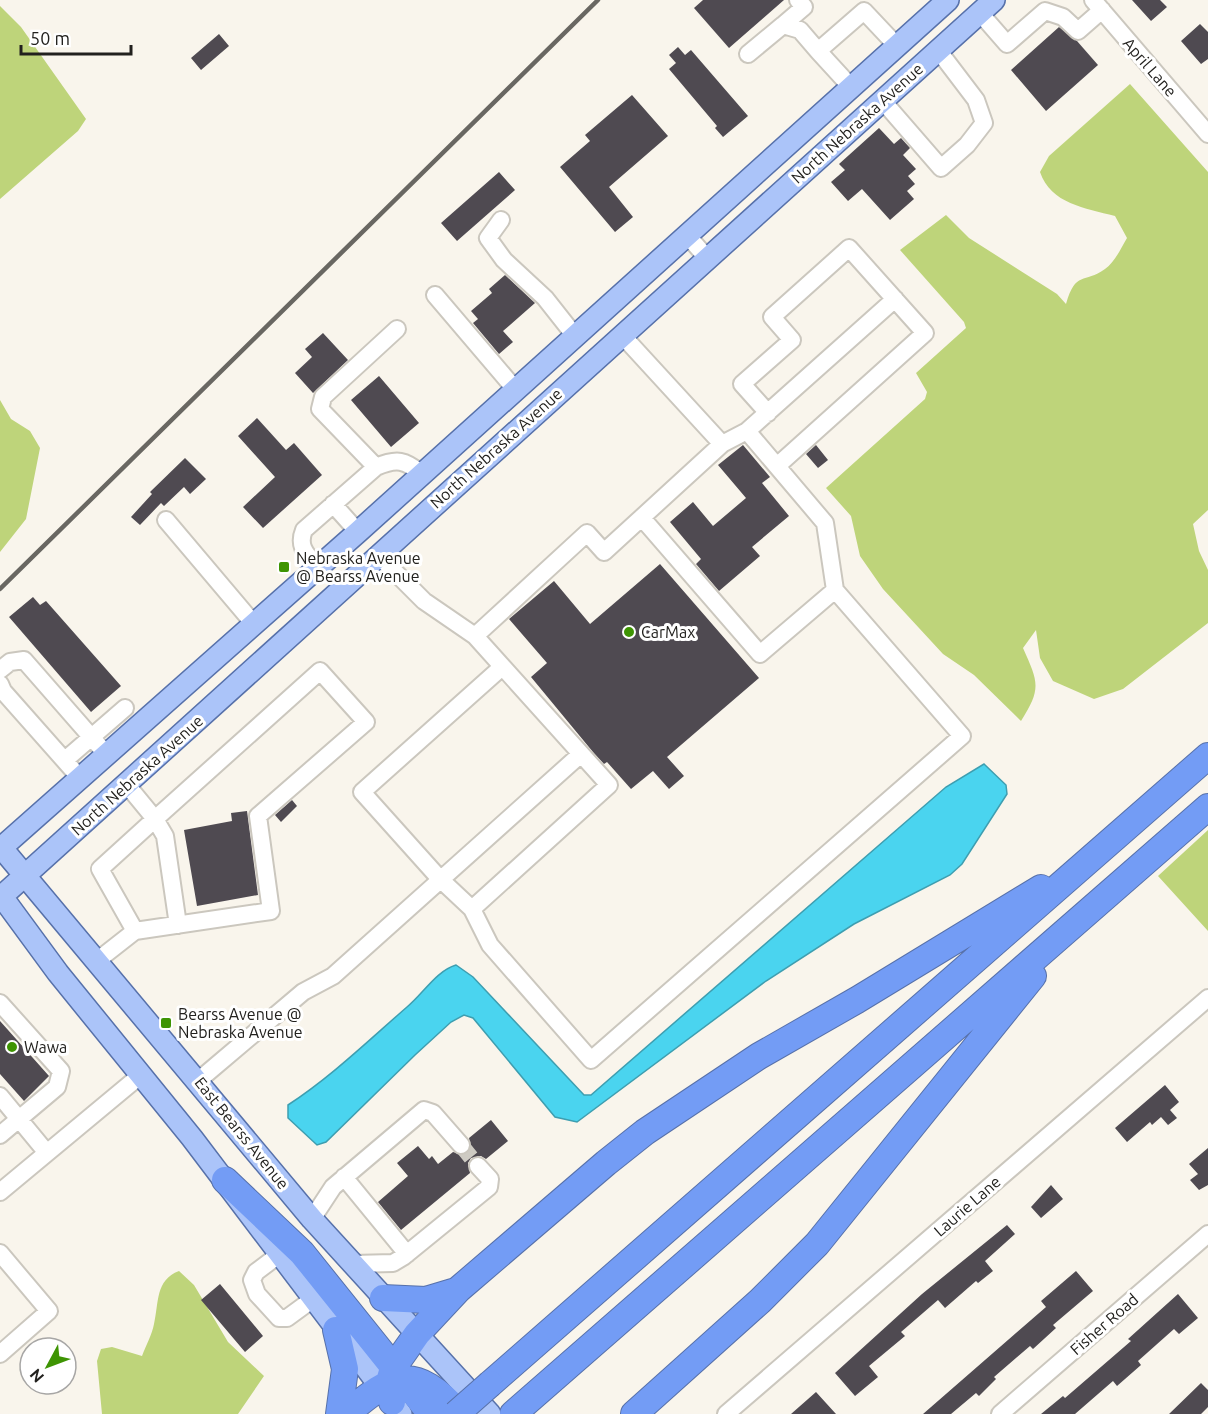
<svg xmlns="http://www.w3.org/2000/svg" width="1208" height="1414" viewBox="0 0 1208 1414" font-family="Ubuntu,sans-serif">
  <rect width="100%" height="100%" fill="#f9f5ec"/>
  <path fill="#bed47a" d="M0 6 21 27 86 119 78 131 0 199Z
    M1130 84 1208 172V510L1193 524 1199 551 1208 570V623L1123 689 1094 699 1053 681 1040 658 1036 630 1023 648C1038 682 1042 688 1021 721L974 675 943 654 883 589 860 556 851 516 826 488 925 399 927 392 916 373 966 328 964 322 900 250 946 215 969 238 1057 294 1066 304C1076 270 1084 284 1105 269 1115 262 1121 248 1127 238L1115 216C1085 208 1051 204 1040 172L1049 156Z
    M0 400 11 419 30 431 40 448 26 519 0 552Z
    M1208 830V931L1158 876Z
    M179 1271 194 1285 228 1342 264 1376 238 1414H102L97 1361 101 1349 112 1347 142 1356C146 1345 152 1335 154 1324 159 1303 155 1280 179 1271Z"/>
  <path fill="#4ad4ef" stroke="#3e9eb0" stroke-width="1.5" d="M984 764 1006 785 1007 794 962 864 950 875 854 924 766 981 577 1122 555 1117 473 1018 464 1015 451 1022 415 1055 326 1142 317 1145 288 1118V1105C331 1077 369 1040 407 1007 423 994 436 971 456 965L473 977 584 1095H591L946 787Z"/>
  <path fill="#4f4a51" d="M703 0H784L729 48 694 8Z
    M1132 0H1160L1167 7 1151 21Z
    M1200 24 1208 32V59L1201 64 1181 41Z
    M1059 27 1077 41 1098 65 1046 111 1011 70Z
    M219 34 229 46 201 70 191 58Z
    M678 47 685 55 691 50 748 116 723 137 715 128 717 126 669 69 676 63 669 55Z
    M632 95 668 136 609 187 633 217 615 232 560 167 590 141 585 135Z
    M879 128 894 144 901 138 910 148 903 155 916 169 908 176 915 184 907 191 914 199 890 220 862 189 848 201 831 182 845 170 839 164Z
    M499 172 515 190 457 241 441 223Z
    M505 275 535 303 503 331 513 342 499 354 473 323 478 319 471 311 492 293 489 289Z
    M323 333 348 360 313 393 295 373 312 357 305 349Z
    M379 376 419 423 391 447 351 400Z
    M257 418 286 450 294 443 322 475 263 528 243 507 275 477 238 436Z
    M743 445 770 477 762 483 789 516 752 547 760 556 719 591 696 564 701 559 670 522 693 502 713 526 746 498 718 465Z
    M816 445 828 460 818 468 806 454Z
    M185 458 206 479 190 494 184 487 164 506 161 503 140 525 131 517 152 494 150 492Z
    M660 564 759 678 667 757 684 776 669 789 653 771 631 789 607 762 604 764 593 752 531 677 547 663 509 619 554 581 590 624Z
    M33 597 40 605 46 601 121 686 91 712 9 617Z
    M292 800 297 806 281 822 275 815Z
    M247 811 258 895 197 906 184 830 232 821 231 813Z
    M0 1021 49 1076 24 1101 0 1074Z
    M1165 1085 1179 1102 1170 1110 1177 1118 1168 1125 1161 1117 1152 1125 1150 1122 1127 1142 1115 1128Z
    M491 1120 508 1141 486 1159 481 1156 471 1158 468 1163 470 1173 401 1230 378 1202 408 1176 397 1163 418 1146 429 1159 432 1156 438 1164 453 1152 464 1155 471 1148 469 1138Z
    M1208 1148V1185L1199 1190 1190 1180 1198 1174 1189 1164Z
    M1051 1185 1063 1199 1041 1218 1031 1207Z
    M1007 1225 1015 1234 985 1261 993 1271 978 1283 976 1281 945 1308 938 1300 901 1332 905 1336 869 1366 878 1377 855 1396 835 1373 922 1294Z
    M1076 1271 1093 1291 1053 1325 1056 1328 1033 1349 1030 1346 994 1377 996 1379 979 1396 976 1393 951 1414H923L1046 1307 1041 1301Z
    M220 1284 263 1336 245 1352 201 1300Z
    M1178 1294 1198 1318 1179 1334 1174 1329 1138 1361 1141 1365 1117 1386 1113 1381 1075 1414H1041L1063 1396 1065 1398 1131 1341 1128 1339Z
    M1201 1383 1208 1390V1407L1201 1414H1169Z
    M816 1392 836 1414H791Z"/>
  <g fill="none" stroke-linecap="round" stroke-linejoin="round">
    <path stroke="#cecbc3" stroke-width="16" stroke-dasharray="16 8" stroke-linecap="butt" d="M461 1145 478 1166"/>
    <g stroke="#cbc7be" stroke-width="20">
      <path id="minor" d="M1093 0 1208 134
        M980 13 1007 44 1045 11 1063 17 1078 31 1102 10
        M783 25 804 7 798 0
        M748 54 783 25 800 30 818 51
        M851 87 818 51 864 11 897 46
        M882 100 941 168 967 145 984 123 976 100 938 50
        M501 220 488 238 504 260 545 298 575 336
        M687 235 707 258
        M435 295 515 389
        M397 329 323 397 320 409 376 467C397 458 405 460 422 474
        M622 335 722 444
        M768 413 742 384 792 340 772 317 849 248 925 333 777 466
        M333 504 358 532
        M642 518 760 654 835 590
        M166 520 254 624
        M378 555 424 601 475 636 609 785 472 909
        M318 568C307 555 297 547 304 530L376 467
        M475 636 587 533 604 552 722 444 747 431 895 299
        M502 667 362 792 440 879 472 909 490 945 591 1060 962 736 835 590 825 523 747 431
        M0 670 10 662 24 660 107 755
        M0 684 3 691 80 778
        M65 760 125 708
        M135 931 100 869 155 819 165 836 178 925
        M98 960 135 931 271 911 258 816 366 722 320 671 155 819 127 785
        M0 1003 61 1071 57 1087 0 1135
        M199 1080 303 992 333 976 581 754
        M0 1096 47 1153
        M344 1177 407 1254
        M0 1192 142 1074
        M312 1219 333 1187 424 1110 433 1113 461 1145
        M0 1253 49 1311 0 1354
        M280 1254 256 1272 252 1280 257 1294 279 1318H287L313 1299
        M353 1264 393 1263 403 1257 489 1187 490 1179 478 1166
        M726 1414 1208 998
        M1000 1414 1208 1234"/>
    </g>
    <g stroke="#5771aa" stroke-width="24">
      <path id="major" d="M0 846 312 1219 490 1414
        M0 849 358 532 948 0
        M0 894 58 973 192 1138 401 1414
        M0 898 994 0"/>
    </g>
    <g stroke="#5771aa" stroke-width="28">
      <path id="highway" d="M225 1180 302 1253 431 1414
        M383 1298 426 1300 456 1291
        M336 1330 345 1369 339 1414
        M490 1384 1208 756
        M392 1402 389 1382 393 1368 417 1334 459 1289 606 1163 645 1132 759 1056 857 1000 1041 888
        M346 1414C394 1374 413 1362 460 1414
        M513 1414 1208 807
        M634 1414 760 1301 817 1244 1033 976"/>
    </g>
    <use href="#minor" stroke="#fff" stroke-width="16"/>
    <use href="#major" stroke="#abc4f9" stroke-width="21"/>
    <use href="#highway" stroke="#739cf5" stroke-width="26"/>
    <path stroke="#696762" stroke-width="4.5" d="M0 589 598 0"/>
    <g stroke="#5771aa" stroke-width="28" stroke-linecap="butt">
      <path id="highway-bridge" d="M456 1414 490 1384"/>
    </g>
    <use href="#highway-bridge" stroke="#739cf5" stroke-width="26"/>
  </g>
  <g fill="#3e9403" stroke="#fff" stroke-width="2">
    <rect x="278" y="561" width="12" height="12" rx="3"/>
    <circle cx="629" cy="632" r="6"/>
    <rect x="160" y="1017" width="12" height="12" rx="3"/>
    <circle cx="12" cy="1047" r="6"/>
  </g>
  <g text-anchor="middle" stroke-width="6" stroke-linejoin="round" paint-order="stroke">
    <g font-size="16" fill="#22211e" stroke="#fff">
      <text transform="translate(1150 67) rotate(49)" y="6">April Lane</text>
      <text transform="translate(857 123) rotate(-42)" y="6">North Nebraska Avenue</text>
      <text transform="translate(496 448) rotate(-42)" y="6">North Nebraska Avenue</text>
      <text transform="translate(137 775) rotate(-42)" y="6">North Nebraska Avenue</text>
      <text transform="translate(242 1133) rotate(51)" y="6">East Bearss Avenue</text>
      <text transform="translate(967 1206) rotate(-41)" y="6">Laurie Lane</text>
      <text transform="translate(1104 1324) rotate(-41)" y="6">Fisher Road</text>
    </g>
    <g font-size="16" fill="#22211e" stroke="#fff" text-anchor="start">
      <text x="296" y="564">Nebraska Avenue<tspan x="296" dy="18">@ Bearss Avenue</tspan></text>
      <text x="641" y="638">CarMax</text>
      <text x="178" y="1020">Bearss Avenue @<tspan x="178" dy="18">Nebraska Avenue</tspan></text>
      <text x="24" y="1053">Wawa</text>
    </g>
  </g>
  <g transform="translate(48 1366) rotate(229)"><circle r="28" fill="#ffffff" stroke="#a7a6a5" stroke-width="1.5"/>
  <path d="M0-4.5L10 22L0 15L-10 22Z" fill="#3e9403"/>
  <text y="-9" font-size="16" font-weight="bold" text-anchor="middle" fill="#22211e">N</text>
  </g>
  <path d="M21 45v9h110v-9" fill="none" stroke="#22211e" stroke-width="3"/>
  <text x="30" y="45" font-size="18" fill="#22211e" stroke="#ffffff" stroke-width="4.5" paint-order="stroke">50 m</text>
</svg>
